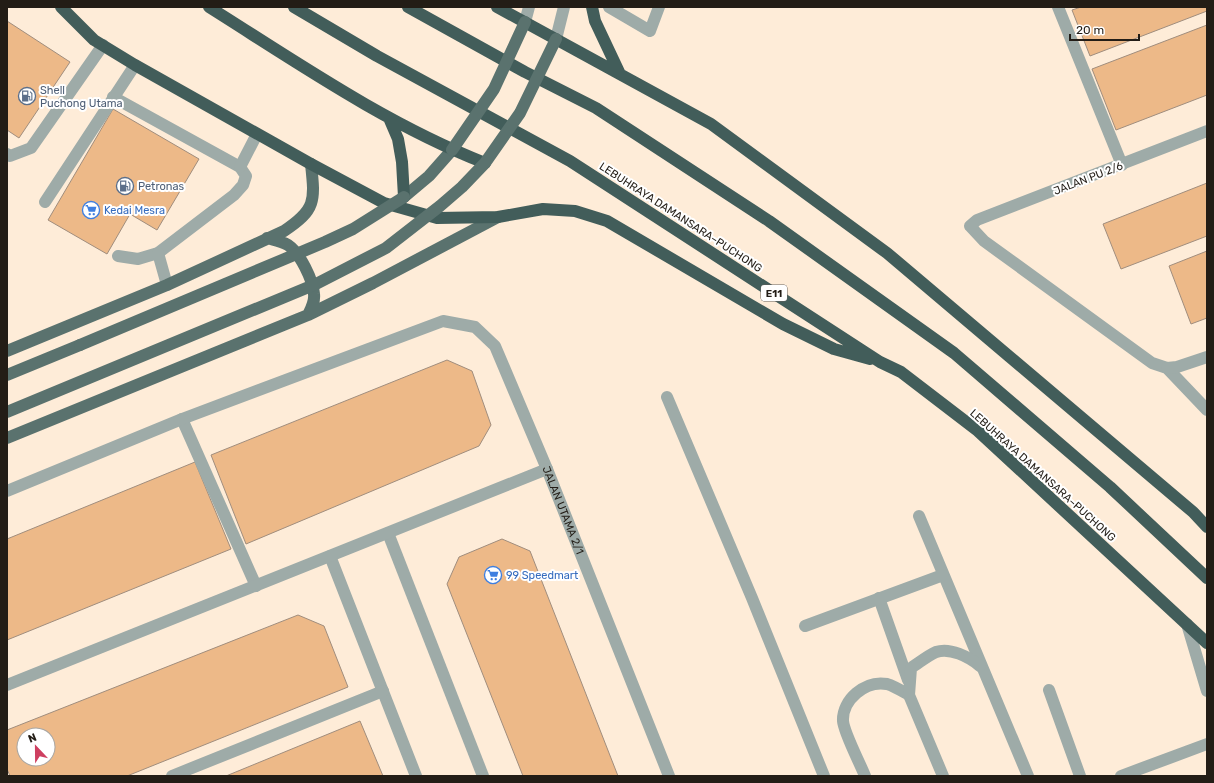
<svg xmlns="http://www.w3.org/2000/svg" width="1214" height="783" viewBox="0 0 1214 783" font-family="Rubik,sans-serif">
  <rect width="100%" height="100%" fill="#feecd8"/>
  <path fill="#edb988" stroke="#a08d7d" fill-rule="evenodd" d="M1081 7H1207V11L1090 56 1072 10Z
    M7 21 70 62 19 138 7 130Z
    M1207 25V95L1116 130 1092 69Z
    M113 109 199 159 157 230 130 214 107 254 48 220Z
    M1207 183V236L1121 269 1103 224Z
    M1207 251V318L1191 324 1169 266Z
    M447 360 472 371 491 425 479 446 246 544 211 455Z
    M195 462 231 549 7 640V539Z
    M502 539 530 551 618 776H523L447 584 459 557Z
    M298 615 324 626 348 687 127 776H10L7 769V730ZM24 735H48V759H24Z
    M360 721 383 776H226Z"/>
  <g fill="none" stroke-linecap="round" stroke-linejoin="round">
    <g stroke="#9eaba8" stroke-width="12">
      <path d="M609 7 650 31 659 7"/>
      <path d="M1058 7 1122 165"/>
      <path d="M525 22 529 7"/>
      <path d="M556 39 564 7"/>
      <path d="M113 97 240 167 246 176 243 185 234 195 158 253 138 259 118 256"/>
      <path d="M1207 131 977 220 970 226 984 241 1152 363 1167 368 1207 410"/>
      <path d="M7 154 10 156 31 148 103 45"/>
      <path d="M240 167 257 134"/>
      <path d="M45 202 135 65"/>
      <path d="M158 253 167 285"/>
      <path d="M1167 368 1177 367 1207 357"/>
      <path d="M667 397 752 598 824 776"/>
      <path d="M182 419 256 586"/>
      <path id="s1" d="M7 491 182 419 443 321 475 327 495 346 547 469 669 776"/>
      <path d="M919 516 1028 776"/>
      <path d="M388 533 483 776"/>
      <path d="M330 556 416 776"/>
      <path d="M879 598 908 680"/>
      <path d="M1187 624 1207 691"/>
      <path d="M805 626 943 575"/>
      <path d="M7 685 547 469"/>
      <path d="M1049 690 1080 776"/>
      <path d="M172 776 383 691"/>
      <path d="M865 776C860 763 844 733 843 721 842 700 865 680 887 684 894 686 902 691 909 695"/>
      <path d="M943 776 909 695 911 668C919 663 927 656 936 652 950 647 969 657 980 666"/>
      <path d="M1121 776 1207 744"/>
    </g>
    <path stroke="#5a726e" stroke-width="12" d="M404 197 429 176 452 150
      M267 238C274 240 281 241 288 245 300 253 313 280 314 294 315 302 311 309 308 315
      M7 351 167 285 284 231C316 210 315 201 311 164
      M7 375 80 345
      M7 438 308 315 373 283 498 217"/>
    <path stroke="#425d5a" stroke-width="12" d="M61 7 94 40 135 65 311 164 384 203 437 218 498 217 543 209 575 211 607 221 783 324 834 349 870 359
      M209 7C298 63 386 124 485 163
      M294 7 377 56 570 161 880 362 901 372 978 431 1207 643
      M408 7 525 72 596 108 769 221 954 353 1110 487 1207 578
      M497 7 711 124 887 253 1193 512 1207 527
      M592 7 595 21 620 74
      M389 118 398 139 402 162 404 197"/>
    <path stroke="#5a726e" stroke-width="12" d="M452 150 494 89 525 22
      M80 345 325 242 353 229 404 197
      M7 412 316 284 386 248 440 206 462 187 485 163 520 113 556 39"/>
  </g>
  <defs>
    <g id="fuel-ring" transform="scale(0.9)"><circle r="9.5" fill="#fff" stroke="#5c6f8a" stroke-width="1.5"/><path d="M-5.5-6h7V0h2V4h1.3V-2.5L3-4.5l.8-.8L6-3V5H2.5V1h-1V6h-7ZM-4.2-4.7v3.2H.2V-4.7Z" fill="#5c6f8a"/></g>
    <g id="supermarket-ring" transform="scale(0.9)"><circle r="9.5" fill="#fff" stroke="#3f7fe0" stroke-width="1.5"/><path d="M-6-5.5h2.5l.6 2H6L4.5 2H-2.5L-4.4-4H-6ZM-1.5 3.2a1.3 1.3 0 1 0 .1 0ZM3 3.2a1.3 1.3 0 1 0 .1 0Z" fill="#3f7fe0"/></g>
  </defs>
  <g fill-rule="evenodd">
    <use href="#fuel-ring" x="27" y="96"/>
    <use href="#fuel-ring" x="125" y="186"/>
    <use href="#supermarket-ring" x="91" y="210"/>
    <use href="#supermarket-ring" x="493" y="575"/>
  </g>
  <g text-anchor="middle" stroke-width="4" stroke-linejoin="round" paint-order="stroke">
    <rect fill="#fff" stroke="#65615c" stroke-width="1" x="761" y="285" width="26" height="16" rx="3"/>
    <g font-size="10" font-weight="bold" fill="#231d16">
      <text x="774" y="297">E11</text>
    </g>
    <g font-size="11" fill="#4e5e75" stroke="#fff" text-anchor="start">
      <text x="40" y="94">Shell<tspan x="40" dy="13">Puchong Utama</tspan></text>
      <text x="138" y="190">Petronas</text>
    </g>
    <g font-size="11" fill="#231d16" stroke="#fff">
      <text transform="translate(1088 178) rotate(-21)" y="4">JALAN PU 2/6</text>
      <text transform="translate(681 217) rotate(33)" y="4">LEBUHRAYA DAMANSARA–PUCHONG</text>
      <text transform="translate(1043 475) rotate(42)" y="4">LEBUHRAYA DAMANSARA–PUCHONG</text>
      <text dy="4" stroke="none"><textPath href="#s1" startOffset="706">JALAN UTAMA 2/1</textPath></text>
    </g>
    <g font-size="11" fill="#366cbe" stroke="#fff" text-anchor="start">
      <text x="104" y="214">Kedai Mesra</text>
      <text x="506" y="579">99 Speedmart</text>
    </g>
  </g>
  <rect width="1214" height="783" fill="none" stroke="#231d16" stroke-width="16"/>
  <g transform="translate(36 747) rotate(338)"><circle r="19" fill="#ffffff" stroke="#a7a5a2"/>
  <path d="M0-3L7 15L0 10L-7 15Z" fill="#ce3f60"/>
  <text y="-6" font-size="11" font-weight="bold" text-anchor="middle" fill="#231d16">N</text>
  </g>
  <path d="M1070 34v6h69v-6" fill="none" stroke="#231d16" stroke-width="2"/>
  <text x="1076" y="34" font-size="12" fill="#231d16" stroke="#ffffff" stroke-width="3" paint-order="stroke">20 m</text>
</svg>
